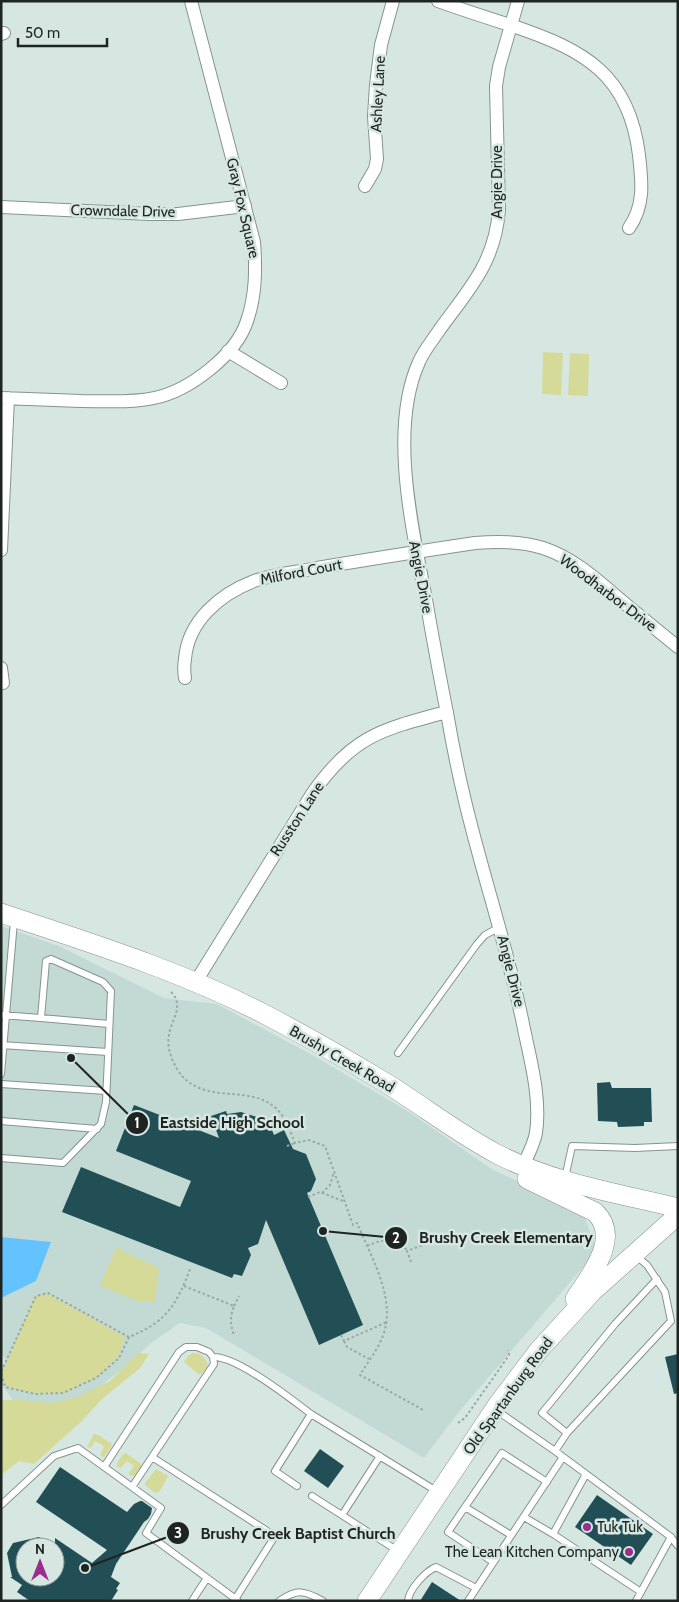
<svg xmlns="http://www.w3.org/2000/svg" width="679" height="1602" viewBox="0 0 679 1602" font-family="Cabin,sans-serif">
  <rect width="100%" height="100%" fill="#d6e7e2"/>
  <path fill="#c2dad3" d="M1 926 59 946 164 998 217 1004 314 1056 409 1112 493 1170 582 1210 597 1251 458 1413 424 1458 206 1328 180 1323 151 1343 125 1367 80 1402 17 1406 1 1383V1368L7 1361 1 1353Z"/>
  <path fill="#d5da98" d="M543 352 563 353 561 395 542 394Z
    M570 353 589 354 588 396 568 395Z
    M116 1248 159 1268 155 1302 138 1301 100 1286Z
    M48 1294 125 1337 119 1356 97 1377 64 1393H35L6 1387 2 1372 36 1296Z
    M138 1353 149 1354 140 1368 102 1399 81 1422 34 1464 19 1461 1 1475V1400H21L52 1403 77 1397 110 1381Z
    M193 1353C201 1353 206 1358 208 1365L202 1374H198L184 1362 188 1356Z
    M94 1434 98 1435 112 1444 111 1447 104 1457 100 1456 104 1446 95 1441 91 1448 87 1447Z
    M126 1453 141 1464V1467L134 1476 129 1475V1473L134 1466 127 1461 121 1468 117 1467V1463L123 1454Z
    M156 1469 168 1476 160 1491 155 1493 145 1485V1483Z"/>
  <path fill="#64c3ff" d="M1 1237 51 1242 36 1281 1 1298Z"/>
  <path fill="#224f55" d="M610 1082 612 1088H651L652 1122H644V1126L618 1127 617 1122 598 1121 597 1083Z
    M134 1105 219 1138 211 1116 226 1111 227 1114 241 1112 257 1117 269 1131 272 1130 274 1135 284 1130 293 1149 306 1154 316 1179 311 1191 307 1193 363 1325 319 1345 266 1220 258 1244 248 1248 251 1255 242 1276 234 1274 232 1278 62 1212 81 1167 180 1207 191 1181 116 1151Z
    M678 1354V1393L674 1394 665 1357Z
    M320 1449 344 1466 328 1488 304 1471Z
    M60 1467 127 1512 134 1504 140 1501H142L152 1508 151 1514 148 1519 144 1522 116 1564 111 1577 120 1583 116 1589 118 1590 111 1601H30L17 1592 22 1585 10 1577H12L7 1553 13 1543 39 1537 54 1547H25V1577H55V1538L92 1563 107 1550 36 1502Z
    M597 1495 653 1534 631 1565 575 1527Z
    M432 1582 461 1601H420Z"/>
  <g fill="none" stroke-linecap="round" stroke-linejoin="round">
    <g stroke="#85948f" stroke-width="8">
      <path id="lane" d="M1 1015 41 1018 46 961 51 959 103 982 111 991 106 1102 101 1124 63 1163 1 1158
        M41 1018 109 1024
        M1 1045 108 1052
        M398 1053 477 944 485 935 500 927
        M1 1074 14 921
        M1 1084 106 1091
        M1 1121 97 1129
        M565 1178 572 1146 635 1148 678 1146
        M635 1255 647 1265 665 1292 671 1321 567 1433 542 1413 615 1324 657 1279
        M213 1357C237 1356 291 1399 311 1414
        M496 1410 555 1451 567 1433
        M555 1451 671 1537 678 1546
        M104 1467 179 1352 186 1347H197L209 1352 213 1357 214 1364 152 1457 275 1536 234 1601
        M586 1474 553 1534 641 1592
        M297 1486 275 1471 311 1414 438 1492
        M132 1487 152 1457
        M312 1496 398 1551
        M1 1505 54 1456 78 1448 161 1508 146 1533 237 1600
        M465 1507 502 1453 547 1482
        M342 1515 380 1456
        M524 1517 553 1534
        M493 1562 448 1532 465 1507 511 1535
        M192 1601 207 1578
        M279 1601C297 1589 304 1590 323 1601
        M408 1601C409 1589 426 1571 436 1567L476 1588
        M468 1601 563 1457
        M636 1601 671 1537"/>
    </g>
    <g stroke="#85948f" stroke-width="14">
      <path id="street" d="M438 1C463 10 488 18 513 26 584 50 629 74 639 155 642 182 645 205 629 228
        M518 1 499 67 496 86 499 210C495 262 470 288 440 329 433 340 424 350 419 362 389 428 412 527 425 594 432 634 439 673 447 713 452 742 458 772 465 801 483 877 509 952 524 1029 531 1062 541 1099 536 1133 534 1144 528 1155 523 1166
        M1 34 4 33
        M365 186 375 169 377 159 374 116 376 85 381 45 393 1
        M1 207 150 214H178L245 206
        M228 351 281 383
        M1 398C28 399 55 400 81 401 105 401 130 403 154 398 189 391 236 355 247 321 256 295 256 269 254 242L191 1
        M1 550 8 398
        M1 668 3 683
        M185 678C184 672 184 665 185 659 188 621 220 594 254 581 273 574 297 572 317 568 370 559 422 551 475 543 497 541 521 541 543 548 571 557 594 577 616 596 636 613 657 630 678 647
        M195 983 312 794C352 736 382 729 447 712"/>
    </g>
    <g stroke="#85948f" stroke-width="20">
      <path id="secondary" d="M1 913C91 943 184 972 268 1016 308 1037 348 1060 386 1083 423 1106 459 1134 497 1154 553 1183 617 1193 678 1208
        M527 1179 595 1212C622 1238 590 1275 575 1299
        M367 1601 498 1404 539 1350 592 1292 678 1215"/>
    </g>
    <path stroke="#9aa8a4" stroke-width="2" stroke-dasharray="2.5 2.5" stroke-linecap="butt" d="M171 992C185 1006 171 1020 169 1035 166 1049 174 1068 184 1078 213 1106 256 1081 282 1115 288 1123 291 1134 295 1143L309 1140 325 1146 353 1225 357 1223C371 1257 398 1301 382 1338 377 1351 367 1363 360 1375L425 1411
      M287 1146 295 1143
      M322 1193 330 1185 334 1172
      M308 1197 320 1192 343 1201
      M367 1246C388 1237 388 1240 408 1250
      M411 1262 407 1251 441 1238
      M184 1286 234 1306C230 1317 230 1324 234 1335
      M234 1306 239 1296
      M341 1335 344 1341 387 1322
      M129 1337 119 1358 96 1378 63 1393 35 1394 5 1387 1 1372 36 1296 48 1293 129 1337C168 1321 176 1305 191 1267
      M344 1341 347 1347 369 1359
      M458 1423 465 1418 505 1361 509 1355 508 1350"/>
    <use href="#lane" stroke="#fff" stroke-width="6"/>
    <use href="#street" stroke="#fff" stroke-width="12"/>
    <use href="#secondary" stroke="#fff" stroke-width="19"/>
  </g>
  <g fill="#9b2d8d" stroke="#d6e7e2" stroke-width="2">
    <circle cx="587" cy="1527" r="5"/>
    <circle cx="629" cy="1552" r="5"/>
  </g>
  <g text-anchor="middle" stroke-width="5" stroke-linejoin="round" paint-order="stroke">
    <g font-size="15" fill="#1e2422" stroke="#d6e7e2">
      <text transform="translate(378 94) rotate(-87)" y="5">Ashley Lane</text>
      <text transform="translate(497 182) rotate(-90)" y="5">Angie Drive</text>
      <text transform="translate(243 208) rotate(77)" y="5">Gray Fox Square</text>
      <text transform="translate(123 211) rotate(1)" y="5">Crowndale Drive</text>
      <text transform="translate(301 572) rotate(-11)" y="5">Milford Court</text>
      <text transform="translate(421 577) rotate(79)" y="5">Angie Drive</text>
      <text transform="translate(608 593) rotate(37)" y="5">Woodharbor Drive</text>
      <text transform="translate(297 819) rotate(-57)" y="5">Russton Lane</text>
      <text transform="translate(511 971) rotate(76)" y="5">Angie Drive</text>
      <text transform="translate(342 1059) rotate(30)" y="5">Brushy Creek Road</text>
      <text transform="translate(508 1396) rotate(-54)" y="5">Old Spartanburg Road</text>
    </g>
    <g font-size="15" fill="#1e2422" stroke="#d6e7e2" text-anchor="start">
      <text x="597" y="1532">Tuk Tuk</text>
      <text x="619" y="1557" text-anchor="end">The Lean Kitchen Company</text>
    </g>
  </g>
  <path fill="none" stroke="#1e2422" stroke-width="2" d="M71 1058L137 1123M323 1231L396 1238M85 1568L178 1533"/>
  <g fill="#1e2422" stroke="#d6e7e2" stroke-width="2">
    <circle cx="71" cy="1058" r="5"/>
    <circle cx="323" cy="1231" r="5"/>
    <circle cx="85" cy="1568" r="5"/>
    <circle cx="137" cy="1123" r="12"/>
    <circle cx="396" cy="1238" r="12"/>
    <circle cx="178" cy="1533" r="12"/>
  </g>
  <g font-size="15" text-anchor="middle" font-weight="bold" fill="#fff">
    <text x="137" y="1128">1</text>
    <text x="396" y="1243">2</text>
    <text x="178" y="1538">3</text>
  </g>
  <g font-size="16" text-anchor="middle" font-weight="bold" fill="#1e2422" stroke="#d6e7e2" stroke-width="5" stroke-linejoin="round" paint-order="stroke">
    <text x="232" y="1128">Eastside High School</text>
    <text x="506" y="1243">Brushy Creek Elementary</text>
    <text x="298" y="1539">Brushy Creek Baptist Church</text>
  </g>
  <rect width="679" height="1602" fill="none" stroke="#1e2422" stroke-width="5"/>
  <g transform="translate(40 1562)"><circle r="24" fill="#d6e7e2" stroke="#8c9995"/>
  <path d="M0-4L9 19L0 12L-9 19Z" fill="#9b2d8d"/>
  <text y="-8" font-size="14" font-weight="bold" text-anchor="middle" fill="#1e2422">N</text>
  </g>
  <path d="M18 38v8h89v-8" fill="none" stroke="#1e2422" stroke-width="2.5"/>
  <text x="25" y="38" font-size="15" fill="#1e2422" stroke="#d6e7e2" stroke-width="4" paint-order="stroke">50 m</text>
</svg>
